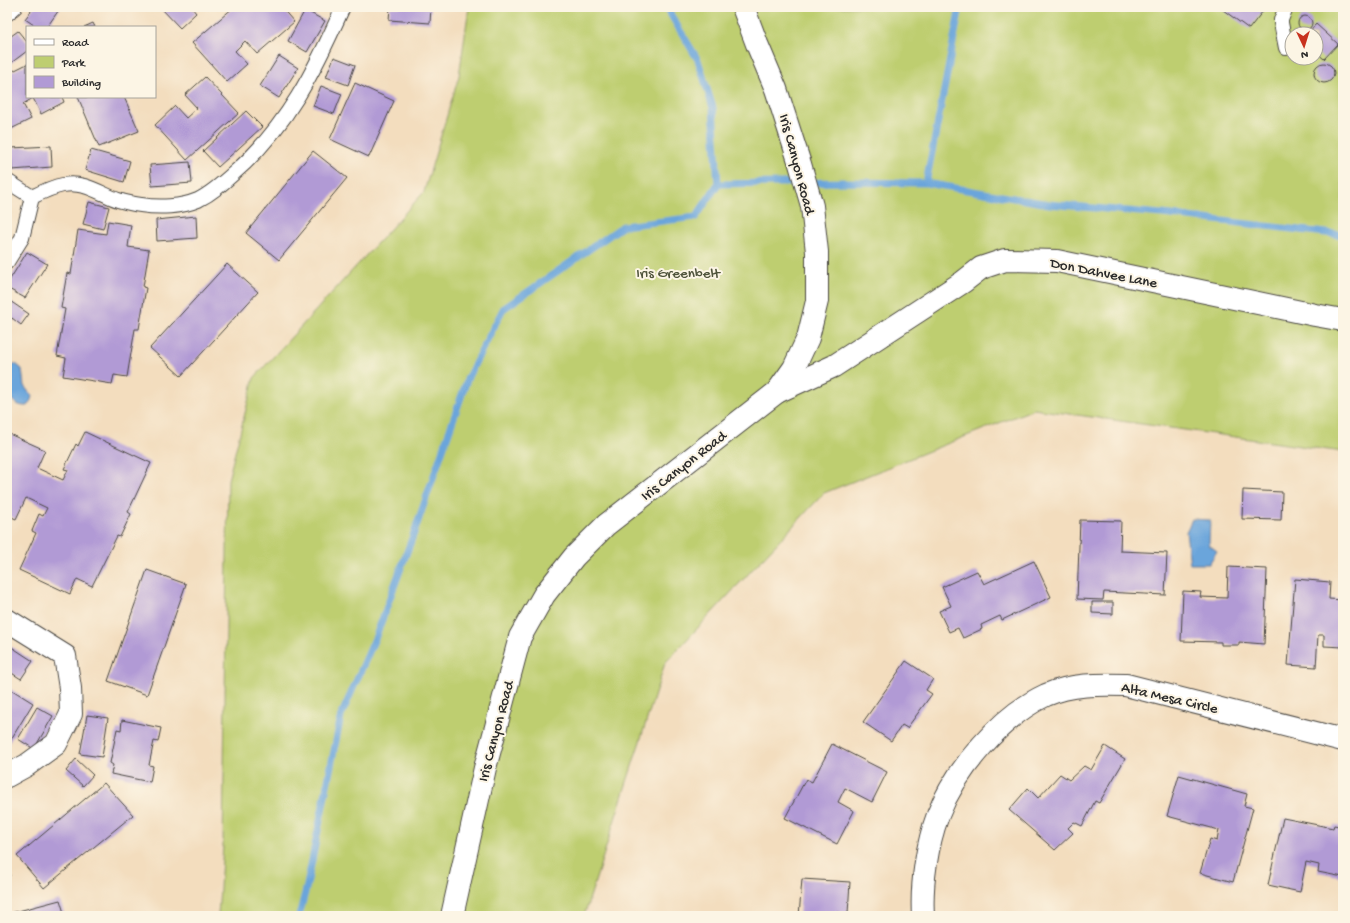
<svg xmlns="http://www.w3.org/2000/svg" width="1350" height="923" viewBox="0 0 1350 923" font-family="'Gochi Hand',sans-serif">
  <rect width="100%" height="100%" fill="#fcf5e5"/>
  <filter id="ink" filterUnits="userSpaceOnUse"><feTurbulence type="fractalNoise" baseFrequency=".025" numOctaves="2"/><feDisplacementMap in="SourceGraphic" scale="8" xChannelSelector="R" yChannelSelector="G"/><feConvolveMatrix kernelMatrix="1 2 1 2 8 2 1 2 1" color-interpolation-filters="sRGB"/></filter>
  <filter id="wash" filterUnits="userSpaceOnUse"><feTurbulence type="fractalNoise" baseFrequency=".012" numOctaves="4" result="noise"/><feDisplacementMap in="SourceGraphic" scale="16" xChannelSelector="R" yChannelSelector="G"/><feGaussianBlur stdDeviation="0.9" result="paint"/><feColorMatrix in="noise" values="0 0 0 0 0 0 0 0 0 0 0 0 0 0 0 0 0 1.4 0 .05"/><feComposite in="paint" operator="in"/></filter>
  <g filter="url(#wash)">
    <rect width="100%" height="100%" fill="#f3ddbe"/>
    <path fill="#bece70" stroke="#747c4e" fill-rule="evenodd" d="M469 7H1343V452L1034 409 824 493 665 663 584 916H218L223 846 228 480 254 378 424 192 459 76ZM1292 34H1316V58H1292Z"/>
    <path fill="#6ba5db" stroke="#4b6883" d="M10 364H16L22 369 24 386 32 396 31 400 27 406C18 407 12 401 7 394V365Z
      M1192 519 1210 520 1209 545 1217 551 1209 564H1190L1186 532Z"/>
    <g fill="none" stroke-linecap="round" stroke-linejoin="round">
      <path stroke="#6ba5db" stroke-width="7" d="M926 183 960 7
        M718 184 843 182 926 183 1049 204 1162 214 1343 235
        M299 916 307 885 341 716 376 636 415 530 468 377 503 309 623 226 696 217 718 184 713 108 698 60 666 7"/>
    </g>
    <g id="blocks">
      <path fill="#b19ad5" d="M34 7H61L47 27H37L25 19Z
        M160 7H193L192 8 196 13 180 28Z
        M234 7H281L294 22 257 54 245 41 235 51 247 64 227 82 192 43Z
        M390 7H431L430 23 389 20Z
        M1219 7H1266L1249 29Z
        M305 10 325 21 307 52 288 41Z
        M1298 23a7 7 0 1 1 14 0a7 7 0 1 1-14 0Z
        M93 23 95 27H84Z
        M1316 24 1338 44 1324 59 1316 52V34H1307Z
        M18 31 27 42V51L7 66V39Z
        M279 56 298 68 279 98 260 86Z
        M334 57 355 65 348 85 326 77Z
        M1314 73a10 10 0 1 1 20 0a10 10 0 1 1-20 0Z
        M27 64V97H62L64 102 41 114 33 98 23 104 31 119 9 130 7 127V74Z
        M205 77 239 113 187 160 155 125 175 106 186 118 197 108 185 95Z
        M355 83 394 101 369 157 330 139Z
        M321 86 342 94 334 114 313 106Z
        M78 97H124L139 131 99 147Z
        M246 111 262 127 218 167 203 151Z
        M51 146 52 167 12 170 11 148Z
        M91 150 130 161 124 182 85 170Z
        M313 151 347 178 279 260 246 233Z
        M190 162 192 183 152 186 150 165Z
        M89 202 109 207 103 229 83 224Z
        M196 216 197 238 157 241 156 220Z
        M108 221 131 225 128 247 149 250 143 287 146 288 139 329H135L127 377 114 375 112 384 63 376 66 358 57 356 65 309 61 308 67 273 71 274 78 230 106 234Z
        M27 252 47 264 25 298 7 288V284Z
        M227 264 258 292 181 376 150 348Z
        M7 299 29 314 21 325 12 318 7 325Z
        M85 432 151 463 128 512 131 514 120 537 117 536 92 586 77 579 70 594 19 570 36 533 32 531 39 514 43 516 47 508 26 498 16 519 7 515V433L45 450 37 468 63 480 68 470 64 469 76 444 78 446Z
        M1243 490 1282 492 1281 520 1242 519Z
        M1080 520 1121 521 1120 551 1167 553 1165 595 1104 592 1103 600 1077 599Z
        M1034 561 1051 597 1002 620 1000 616 981 625 982 629 963 638 958 628 949 632 939 611 951 606 942 587 977 571 984 584Z
        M1228 567 1267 569 1264 644 1239 642V645H1221V642L1181 641 1183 591 1201 592 1200 597 1227 598Z
        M147 570 186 584 147 695 108 681Z
        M1295 579 1330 582 1329 599 1343 600V647L1324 646V635H1318L1316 667 1288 665Z
        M1092 602H1113V614L1092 613Z
        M7 644 33 661 21 679 7 670Z
        M906 661 933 679 926 690 932 694 907 728 902 725 891 741 863 722Z
        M9 688 33 703 7 746V691Z
        M37 707 53 716 34 749 18 739Z
        M87 715 108 718 102 757 80 754Z
        M122 720 161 728 158 742 154 741 149 765 153 766 150 782 111 774 113 765 110 763 117 729 121 730Z
        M832 744 887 772 872 802 845 788 838 802 854 811 837 844 785 818 806 779 812 782Z
        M1105 746 1125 759 1099 803 1095 801 1082 826 1074 822 1068 828 1073 833 1055 850 1009 810 1028 788 1038 798 1060 774 1069 780 1084 766 1091 770Z
        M76 759 93 775 83 786 66 771Z
        M1179 775 1247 794 1244 806 1253 808 1233 882 1200 873 1210 839 1217 841 1219 830 1167 816Z
        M104 783 133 815 44 888 17 856Z
        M1283 818 1333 828 1334 825 1343 827V877L1318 872 1319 865 1306 862 1300 892 1268 885Z
        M7 862 10 876 7 877Z
        M802 879 850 882 848 913 834 912 833 916H799Z
        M60 900 65 916H7V914Z"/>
    </g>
  </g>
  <g filter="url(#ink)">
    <use href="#blocks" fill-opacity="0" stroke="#494641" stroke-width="1"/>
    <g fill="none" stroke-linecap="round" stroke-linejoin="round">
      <g stroke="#494641" stroke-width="16">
        <path id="lane" d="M7 14 15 7
          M1286 48 1281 23V20L1286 7
          M7 181 32 197 22 238 7 262
          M32 197C42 192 52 187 63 185 84 181 99 193 118 200 125 202 133 204 141 205 159 208 181 207 198 200 212 193 223 183 234 173 287 127 315 70 343 7"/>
      </g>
      <g stroke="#494641" stroke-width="24">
        <path id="street" d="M777 392 834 366 963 282 981 268 1005 260 1057 261 1315 315 1343 320
          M7 620 65 656 70 688 71 714 56 744 27 765 7 776
          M923 916C921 884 927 844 938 815 956 769 1001 716 1046 695 1071 684 1099 684 1126 685L1343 740"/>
      </g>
      <g stroke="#494641" stroke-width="24">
        <path id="secondary" d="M452 916 485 768 520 637 544 595 574 557 606 525 777 392 794 368 808 338 817 301V252L812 206 800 164 776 89 757 44 743 7"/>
      </g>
      <use href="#lane" stroke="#fff" stroke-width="14"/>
      <use href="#street" stroke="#fff" stroke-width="22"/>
      <use href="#secondary" stroke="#fff" stroke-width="22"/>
    </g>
  </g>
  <g text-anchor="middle" stroke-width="4" stroke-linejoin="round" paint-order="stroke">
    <g font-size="15" fill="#2b2b2b" stroke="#fcf5e5">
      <text transform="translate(798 164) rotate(75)" y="5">Iris Canyon Road</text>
      <text transform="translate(1104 272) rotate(11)" y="5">Don Dahvee Lane</text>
      <text transform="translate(683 465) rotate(-38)" y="5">Iris Canyon Road</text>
      <text transform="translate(1170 697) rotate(13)" y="5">Alta Mesa Circle</text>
      <text transform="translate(495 731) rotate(-75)" y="5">Iris Canyon Road</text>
    </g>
    <g font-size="15" fill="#50543c" stroke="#fcf5e5">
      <text x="678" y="277">Iris Greenbelt</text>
    </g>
  </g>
  <rect width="1350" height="923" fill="none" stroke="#fcf5e5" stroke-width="24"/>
  <rect x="26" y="26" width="130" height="72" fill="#fcf5e5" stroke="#a8a49b"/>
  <rect x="34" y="39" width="20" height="6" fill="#ffffff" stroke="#a8a49b"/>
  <text x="62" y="46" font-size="12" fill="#2b2b2b">Road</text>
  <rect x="34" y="56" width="20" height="12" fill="#bece70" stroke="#a8a49b"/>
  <text x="62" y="66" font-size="12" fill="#2b2b2b">Park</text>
  <rect x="34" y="76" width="20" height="12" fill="#b19ad5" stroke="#a8a49b"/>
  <text x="62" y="86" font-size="12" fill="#2b2b2b">Building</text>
  <g transform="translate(1304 46) rotate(176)"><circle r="19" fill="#fcf5e5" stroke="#a8a49b"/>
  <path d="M0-3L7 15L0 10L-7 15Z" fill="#c8321e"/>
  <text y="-6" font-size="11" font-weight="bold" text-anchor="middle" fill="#2b2b2b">N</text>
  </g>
</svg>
